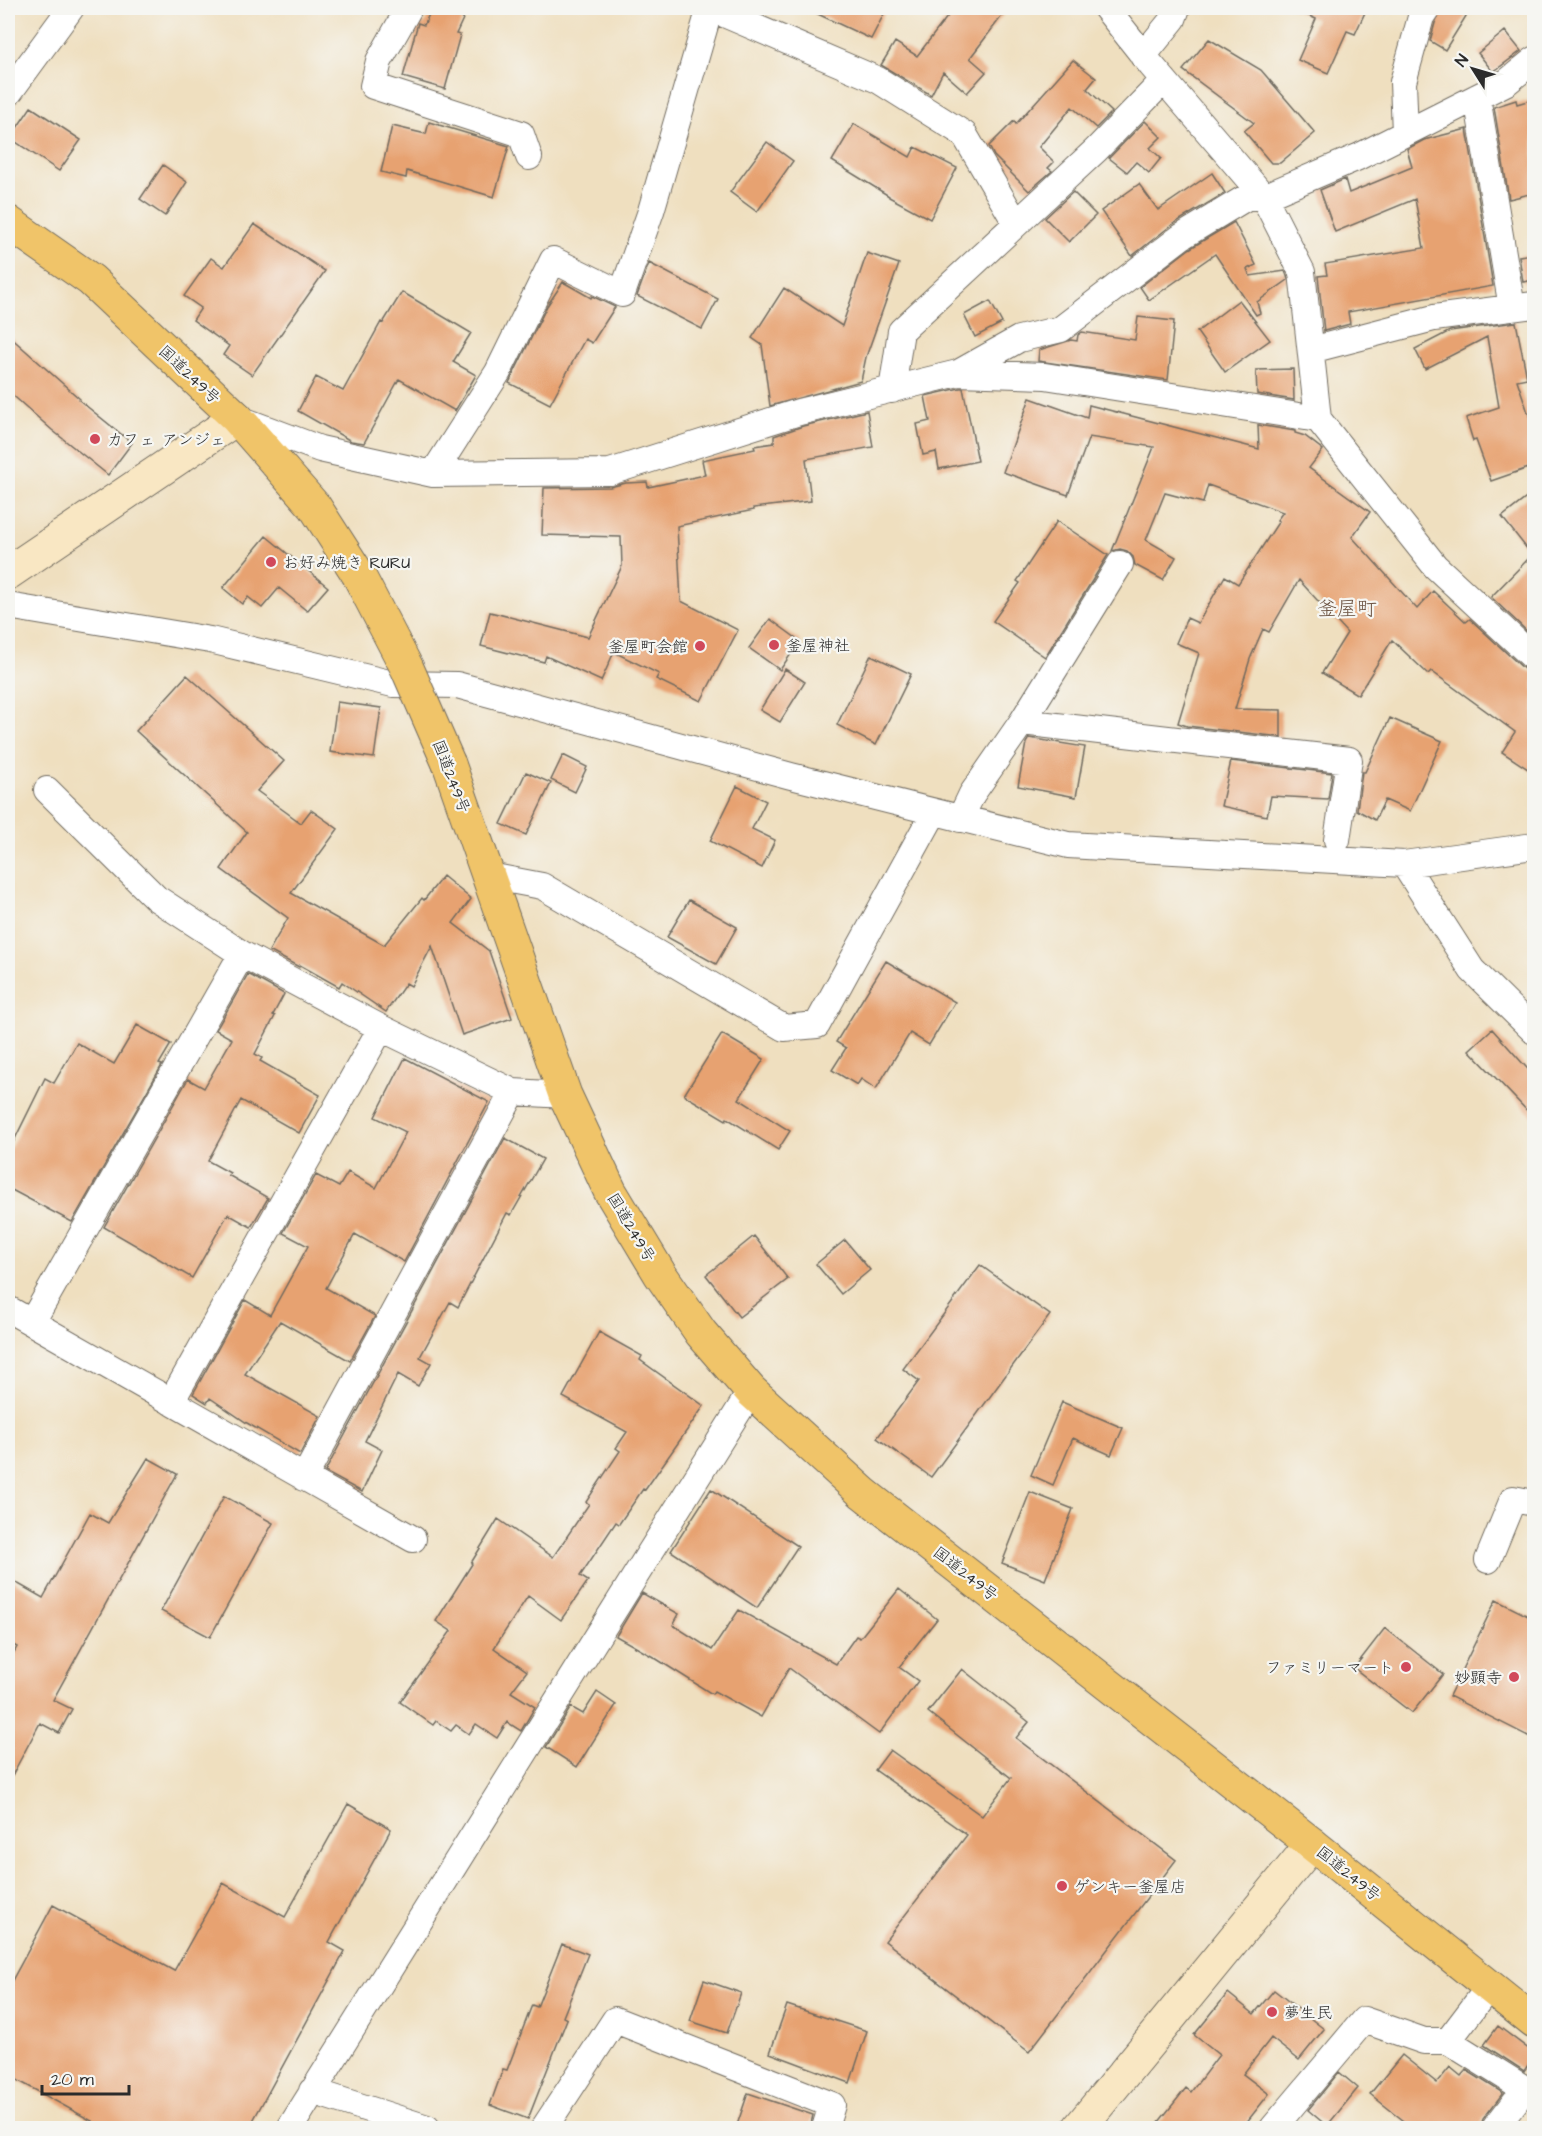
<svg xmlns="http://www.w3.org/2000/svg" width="1542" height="2136" viewBox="0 0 1542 2136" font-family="'Architects Daughter','Klee One',sans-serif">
  <rect width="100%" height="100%" fill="#f6f6f2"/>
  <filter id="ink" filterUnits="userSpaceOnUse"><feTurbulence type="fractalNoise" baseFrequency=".0167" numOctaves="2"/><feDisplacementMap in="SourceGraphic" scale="12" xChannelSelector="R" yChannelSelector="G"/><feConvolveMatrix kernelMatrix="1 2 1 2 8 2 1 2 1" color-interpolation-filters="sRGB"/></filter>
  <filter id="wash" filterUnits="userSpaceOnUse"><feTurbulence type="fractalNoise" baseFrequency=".008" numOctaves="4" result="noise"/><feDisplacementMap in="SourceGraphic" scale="24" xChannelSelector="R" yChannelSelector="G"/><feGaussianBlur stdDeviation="1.35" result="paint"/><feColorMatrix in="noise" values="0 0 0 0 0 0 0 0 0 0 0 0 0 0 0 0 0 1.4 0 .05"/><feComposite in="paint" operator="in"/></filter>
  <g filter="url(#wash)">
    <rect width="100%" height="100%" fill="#efdfbf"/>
    <g id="blocks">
      <path fill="#e7a271" d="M432 8H468L456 34 460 35 445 89 403 77 418 23 424 25Z
        M805 8H887L871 39Z
        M954 8H1008L970 58 986 72 967 93 943 72 931 95 881 65 895 42 917 56Z
        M1291 8H1367L1355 34 1347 31 1328 73 1298 60 1316 19Z
        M1442 8H1471L1445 50 1430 41 1435 23Z
        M1505 31 1521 51 1493 72 1478 53Z
        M1209 39 1261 70 1315 133 1280 163H1271L1244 131 1254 123 1183 70Z
        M1073 60 1096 78 1087 89 1112 112 1096 128 1072 107 1039 147 1054 162 1048 168 1052 171 1029 191 994 156 989 146 1014 121 1016 124Z
        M1534 99V193L1509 199 1494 107 1516 100 1517 104Z
        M31 107 81 140 59 171 10 138Z
        M1145 121 1161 137 1150 148 1161 158 1149 173 1136 162 1127 172 1109 158Z
        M429 122 509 146 494 197 407 171 406 178 381 172 392 126 426 134Z
        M854 124 910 157 915 147 957 168 930 219 889 197V196L832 161Z
        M1467 129 1493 286 1348 312 1350 324 1324 331 1318 276 1327 275 1325 264 1424 248 1415 199 1335 232 1320 190 1345 179 1349 193 1412 167 1407 149 1424 140Z
        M767 142 793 161 757 212 730 192Z
        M163 165 187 182 165 216 140 199Z
        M1212 173 1225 193 1173 224 1132 256 1101 211 1139 184 1158 210Z
        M1073 192 1096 215 1069 242 1045 218Z
        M1234 222 1256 265 1247 269 1250 276 1285 271 1287 276 1288 280 1257 302 1260 313 1256 315 1215 254 1149 300 1140 287 1189 249Z
        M254 224 325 271 252 375 223 355 229 346 193 320 201 308 184 296 211 258 224 267Z
        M867 253 899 264 866 357 861 381 770 406 762 345 752 338 784 288 842 326Z
        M1534 254V280L1523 282 1519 256Z
        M649 263 718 299 702 329 637 296Z
        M563 282 591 298 592 296 615 307 592 343 585 339 550 404 509 383 547 306Z
        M402 292 471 333 453 362 476 375 455 411 399 379 364 443 351 441 298 411 316 377 343 391 381 322 383 323Z
        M1239 300 1270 340 1225 372 1197 332Z
        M990 301 1002 323 975 337 964 315Z
        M1138 317 1174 321 1168 380 1038 361 1039 350 1071 340 1077 341 1078 335 1082 332 1135 340Z
        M1516 322 1527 378 1517 380 1534 430V466L1491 481 1476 440 1473 441 1466 418 1499 407 1487 337 1425 369 1415 349 1450 331Z
        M8 335 80 399 79 400 132 443 108 475 52 430 8 391Z
        M1293 369 1294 400 1257 394 1256 370Z
        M960 388H963L978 461 939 469 936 452 923 455 917 424 930 421 925 396Z
        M1030 398 1087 418 1089 405 1259 449 1258 425 1295 431V433L1305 436 1323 450 1309 468 1370 512 1352 537 1417 609 1433 591 1466 622 1470 619 1524 669 1534 673V773L1502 752 1515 732 1431 671 1428 674 1392 640 1358 695 1322 673 1347 633 1299 580 1269 632 1263 629 1250 659 1235 709 1281 710V737L1187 726 1178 723 1199 653 1176 643 1187 618 1198 623 1225 576 1238 584 1279 521 1277 520 1283 512 1208 485 1203 503 1165 493 1146 540 1176 557 1163 580 1135 565 1133 557 1127 551 1120 549 1112 551 1154 447 1089 437 1068 495 1003 472Z
        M867 411 873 447 806 459 811 501 753 508 754 510 677 526 681 601 738 630 701 701 656 679 659 674 614 652 601 681 546 656 544 662 481 646 490 612 588 637 622 566 621 537 542 535 544 488 610 487 626 483 647 482 648 487 705 475 702 460 755 449 754 446 774 443V436L803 426Z
        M1534 492V638L1491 597 1532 555 1502 517Z
        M1057 521 1108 555 1045 657 993 621 1020 583 1017 581Z
        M266 536 328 587 307 611 279 588 262 608 248 597 242 604 223 588Z
        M770 619 800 641 780 670 749 648Z
        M871 655 911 674 876 745 837 725Z
        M785 669 805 682 780 722 760 710Z
        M187 675 284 761 257 791 301 823 311 810 338 829 291 893 384 945 422 898 424 900 443 876 471 899 453 923 489 951 512 1018 462 1035 432 946 411 986 406 983 386 1012 342 982 339 987 300 965 299 967 269 951 288 918 221 869 247 832 136 731Z
        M337 702 381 708 374 758 330 752Z
        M1390 718 1442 741 1410 811 1385 800 1375 820 1357 810 1362 772H1365Z
        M1029 738 1085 747 1076 797 1018 786 1026 743Z
        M563 755 587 767 575 792 551 780Z
        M1231 761 1332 773 1328 799 1271 796 1267 816 1221 806Z
        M526 772 551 783 526 835 501 824Z
        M737 786 766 801 752 829 775 840 762 868 710 841Z
        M689 900 737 927 716 964 667 937Z
        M886 961 955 1002 929 1045 910 1033 876 1089 861 1079 857 1085 832 1070 846 1048 836 1042Z
        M248 974 284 994 273 1015 275 1016 255 1054 262 1058 260 1061 320 1095 299 1133 241 1100 208 1161 230 1173 228 1175 268 1198 251 1227 228 1214 192 1278 104 1227 188 1079 204 1088 232 1039 216 1030Z
        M137 1025 171 1044 159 1064 162 1065 72 1222 8 1188V1153L45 1078 54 1083 77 1043 114 1064Z
        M1492 1029 1534 1076V1118L1469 1050Z
        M722 1034 764 1059 739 1099 790 1131 778 1150 727 1118 726 1120 684 1095Z
        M405 1058 489 1102 404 1262 355 1234 326 1288 375 1316 350 1361 280 1321 245 1374 320 1416 300 1454 247 1423 210 1398 207 1403 193 1394 245 1300 270 1315 308 1246 283 1233 316 1175 339 1187 348 1172 376 1188 406 1132 375 1117Z
        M505 1138 543 1159 511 1215 507 1213 458 1307 450 1302 420 1357 431 1363 418 1386 398 1374 365 1441 382 1450 362 1492 325 1472Z
        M754 1236 788 1279 739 1317 706 1275Z
        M845 1240 870 1270 841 1294 816 1264Z
        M980 1265 1050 1315 931 1477 877 1438 919 1381 903 1369Z
        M599 1332 642 1356 640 1360 704 1406 645 1490 643 1489 619 1524 616 1522 580 1576 588 1581 561 1620 528 1596 494 1648 527 1671 511 1692 535 1707 521 1731 507 1722 497 1738 476 1724 469 1734 456 1725 451 1731 436 1721 433 1725 400 1702 451 1631 436 1621 472 1564 471 1563 498 1519 553 1557 589 1504 586 1502 620 1451 616 1448 627 1432 563 1397Z
        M1062 1402 1123 1428 1111 1455 1073 1438 1053 1485 1031 1475Z
        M148 1458 177 1474 53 1700 72 1709 59 1733 40 1723 8 1783V1663L17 1647 8 1642V1578L43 1598 90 1513 108 1523Z
        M711 1489 798 1546 757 1608 671 1551Z
        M1030 1492 1073 1509 1045 1580 1002 1563Z
        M224 1496 273 1523 210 1637 161 1611Z
        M899 1589 937 1619 899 1667 918 1681 879 1734 789 1668 761 1717 714 1691 712 1694 655 1658 616 1636 642 1593 679 1614 673 1625 712 1650 739 1610 836 1664 856 1636 860 1638Z
        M1496 1600 1534 1619V1739L1449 1696Z
        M1385 1628 1443 1674 1412 1713 1354 1668Z
        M962 1669 1029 1722 1016 1738 1176 1860 1029 2052 885 1941 967 1835 875 1770 890 1750 982 1816 1011 1778 928 1712Z
        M597 1692 616 1705 577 1767 546 1747 571 1707 583 1714Z
        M348 1804 391 1829 329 1942 345 1951 249 2128H88L92 2121 8 2075V1988L53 1905 174 1971 223 1883 285 1917Z
        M562 1944 588 1954 563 2017 567 2019 528 2119 490 2105 503 2069 507 2070 532 2005 537 2007Z
        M704 1980 741 1993 727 2033 690 2021Z
        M1274 1990 1324 2029 1299 2060 1271 2038 1243 2074 1269 2094 1242 2128H1154L1186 2088 1191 2092 1219 2055 1194 2035 1228 1993 1254 2014Z
        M787 2005 867 2031 850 2083 770 2053Z
        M1498 2026 1534 2053V2056L1524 2071 1484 2045Z
        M1402 2055 1437 2083 1450 2067 1461 2076 1466 2070 1503 2093 1483 2119 1480 2128H1413L1370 2094Z
        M1339 2072 1358 2088 1327 2126 1308 2110Z
        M748 2093 813 2115 810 2128H736Z"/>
    </g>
  </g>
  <g filter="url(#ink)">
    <use href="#blocks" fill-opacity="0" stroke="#706a5f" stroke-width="1.5"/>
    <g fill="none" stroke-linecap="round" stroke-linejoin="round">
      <g stroke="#706a5f" stroke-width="28">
        <path id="street" d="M409 8 379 61 373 86 521 134 529 157
          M710 8 878 80 964 134 1016 223
          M1106 8 1151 65 1264 197 1302 272 1318 419 1435 566 1534 658
          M1143 56 1173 19 1177 8
          M8 94 71 8
          M1477 97 1512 308
          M1405 133 1403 82 1421 17 1427 8
          M1311 350 1434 318 1534 305
          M960 372 1019 339 1061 329 1181 237 1247 197H1264L1358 157 1507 82 1534 60
          M892 390 901 331 1096 150 1164 80
          M237 418 320 449 433 474 610 472 799 412 958 373 1045 376 1318 419
          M433 474 498 372 553 260 622 294 651 211 710 8
          M8 606 210 640 393 684 457 685 791 776 1068 845 1404 864 1534 846
          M1022 722 1349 760 1337 840
          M47 790 156 898 242 954
          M960 819 972 794 1022 722 1120 564
          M1404 864 1472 970 1534 1031
          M489 876 542 886 784 1028 817 1025 934 812
          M8 1309 413 1539
          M32 1322 242 954 381 1028 513 1092 565 1095
          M171 1402 381 1028
          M304 1478 513 1092
          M1488 1560 1513 1499 1534 1503
          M1448 2041 1489 1987
          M312 2091 427 2128
          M290 2128 751 1391
          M544 2128 615 2020 832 2105 825 2128
          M1273 2128 1364 2020 1424 2041H1448L1525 2089 1495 2128"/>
      </g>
      <g stroke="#706a5f" stroke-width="35">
        <path id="secondary" d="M8 573 237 418
          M1079 2128 1312 1844"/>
      </g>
      <g stroke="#706a5f" stroke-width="35">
        <path id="highway" d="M8 222 91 280 237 418 315 507 358 574
          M449 764 565 1095 610 1191 660 1274 701 1333 751 1391 863 1493 1312 1844 1534 2022"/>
      </g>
      <use href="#street" stroke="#fff" stroke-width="26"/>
      <use href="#secondary" stroke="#f9e7c3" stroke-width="33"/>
      <use href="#highway" stroke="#f0c469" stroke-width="33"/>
      <g stroke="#706a5f" stroke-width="35" stroke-linecap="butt">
        <path id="highway-bridge" d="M358 574 407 668 449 764"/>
      </g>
      <use href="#highway-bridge" stroke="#f0c469" stroke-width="33"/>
    </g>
  </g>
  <g fill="#d1495b" stroke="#f6f6f2" stroke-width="2">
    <circle cx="95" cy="439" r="6"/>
    <circle cx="271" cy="562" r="6"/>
    <circle cx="774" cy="645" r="6"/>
    <circle cx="700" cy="646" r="6"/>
    <circle cx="1406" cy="1667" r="6"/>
    <circle cx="1514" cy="1677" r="6"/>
    <circle cx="1062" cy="1886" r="6"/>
    <circle cx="1272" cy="2012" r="6"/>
  </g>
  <g text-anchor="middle" stroke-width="4.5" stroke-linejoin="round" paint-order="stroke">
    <g font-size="16" fill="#2b2b2b" stroke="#f6f6f2">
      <text transform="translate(190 374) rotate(43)" y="6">国道249号</text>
      <text transform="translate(452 776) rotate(69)" y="6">国道249号</text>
      <text transform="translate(632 1227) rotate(59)" y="6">国道249号</text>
      <text transform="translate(966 1573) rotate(38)" y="6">国道249号</text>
      <text transform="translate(1349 1873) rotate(39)" y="6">国道249号</text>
    </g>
    <g font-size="16" fill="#2b2b2b" stroke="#f6f6f2" text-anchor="start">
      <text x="107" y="445">カフェ アンジェ</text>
      <text x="283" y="568">お好み焼き RURU</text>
      <text x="786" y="651">釜屋神社</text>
      <text x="688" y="652" text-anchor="end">釜屋町会館</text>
      <text x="1394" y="1673" text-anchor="end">ファミリーマート</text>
      <text x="1502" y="1683" text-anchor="end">妙顕寺</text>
      <text x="1074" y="1892">ゲンキー釜屋店</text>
      <text x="1284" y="2018">夢生民</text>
    </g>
    <g font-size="20" fill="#6d5544" stroke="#f6f6f2">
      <text x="1347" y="615">釜屋町</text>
    </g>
  </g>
  <rect width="1542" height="2136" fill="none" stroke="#f6f6f2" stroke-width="30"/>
  <g transform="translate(1473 69) rotate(307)" stroke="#f6f6f2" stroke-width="4.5" paint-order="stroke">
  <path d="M0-4.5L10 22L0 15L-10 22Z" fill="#2b2b2b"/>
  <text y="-9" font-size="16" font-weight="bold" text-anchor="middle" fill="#2b2b2b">N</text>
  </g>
  <path d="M42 2085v9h87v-9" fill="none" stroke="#2b2b2b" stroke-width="3"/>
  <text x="51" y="2085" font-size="18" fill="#2b2b2b" stroke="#f6f6f2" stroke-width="4.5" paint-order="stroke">20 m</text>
</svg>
